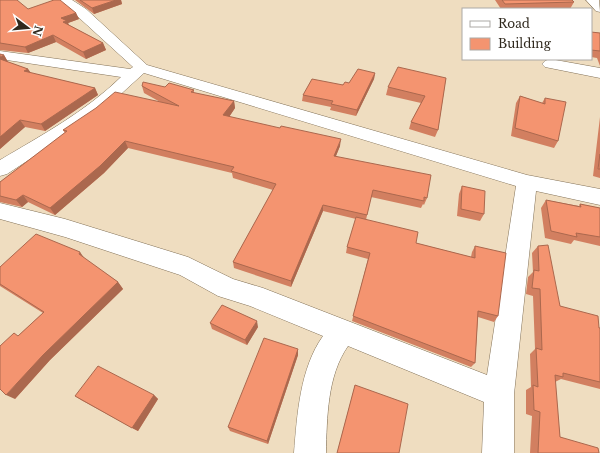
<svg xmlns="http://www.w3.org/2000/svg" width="600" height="453" viewBox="0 0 600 453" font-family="'Libre Baskerville',serif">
  <rect width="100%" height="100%" fill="#efddc0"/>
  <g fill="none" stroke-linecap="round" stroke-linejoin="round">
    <g stroke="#837258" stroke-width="1">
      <path id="minor" d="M58 0H72L86 9 147 65 527 175 600 189V205L536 191 514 394V453H482L484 402 348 346C327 376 327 418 326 453H294C297 415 300 368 323 336L250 306 218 296 180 275 65 237 0 219V203L65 219 188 257 233 279 263 288 487 375 516 186 144 73 99 114 7 174 0 176V160C42 135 85 112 121 77L0 59V51L130 69 133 67 76 15Z
        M586 0H599L600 12 596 11Z
        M550 59 600 68V78L545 67 542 64 545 61Z"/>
    </g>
    <use href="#minor" fill="#fff" fill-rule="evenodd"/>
  </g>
  <path fill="#d27f60" d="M0 0 28 9 76 13 79 19 68 23 69 25 103 43 106 50 86 59 56 42 28 53 0 50Z
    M75 0H121L122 4 94 14Z
    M495 0H572L574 2 570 9H501Z
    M591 32 600 33V66L597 58 591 57Z
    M4 55 8 62 28 69 31 73 95 88 98 95 45 131 25 127 0 149Z
    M375 73 374 79 356 116 330 110 331 107 302 101 303 95 349 83Z
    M446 78 438 130 435 137 409 129 411 122 421 103 386 95 388 87Z
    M142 86 165 87 194 90V93L234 101 235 108 229 117 340 146 336 156 427 198 424 205 423 204 421 208 371 197 366 220 416 243 471 257 472 252 475 246 498 316 494 322 478 317 475 363 471 367 352 321 368 259 346 253 347 247 356 219 323 211 291 287 234 268 233 262 273 190 233 178 232 173 128 148 104 173 55 215 28 202 22 207 0 202V182L65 133 63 130 162 103 144 93Z
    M520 96 542 103 545 98 558 141 554 148 511 136 516 103Z
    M600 117V178L593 176Z
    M462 186 484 214 480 221 457 216 459 194Z
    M546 200 579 206 580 204 600 208V246L574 240 571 244 545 238 541 208Z
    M538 246 560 306 600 328V389L561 379 555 382 560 437 599 453H530L532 416 526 414V390L531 387 530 354 535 349 533 296 526 294 528 277 533 272 532 253Z
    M85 259 118 282 123 289 50 360 15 399 18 336 43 313 0 286V267Z
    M210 323 258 327 247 345 212 329Z
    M298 349V355L268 444 230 431 228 427Z
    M355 385 399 453H337Z
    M154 395 158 399 138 431 81 400 75 396Z"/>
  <path fill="#ab684e" d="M116 0H121L122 4 94 14 92 8Z
    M76 13 79 19 68 23 70 27 66 29 61 18Z
    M53 35 56 42 28 53 25 47Z
    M103 43 106 50 86 59 83 52Z
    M4 55 8 62 0 64V57Z
    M28 69 32 75 24 71Z
    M375 73 374 79 356 116 357 110Z
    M95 88 98 95 45 131 41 124Z
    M234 101 235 108 225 123 223 115Z
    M20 120 25 127 0 149V137Z
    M341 139 340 146 333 163 334 156Z
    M125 141 128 148 104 173 55 215 50 208Z
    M23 195 28 202 22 207 16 200Z
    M323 205V211L291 287V281Z
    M80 252 85 259 79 254Z
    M118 282 123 289 50 360 15 399 6 395 43 355Z
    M257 321 258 327 247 345 245 340Z
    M298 349V355L268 444 267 441Z
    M154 395 158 399 138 431 132 428Z"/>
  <path fill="#f49470" stroke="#ab684e" d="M0 0H17L28 9 54 0H60L76 13 61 18 67 21 63 22 103 43 83 52 53 35 25 47 0 43Z
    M80 0H116L92 8Z
    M502 0H572L574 2 505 4Z
    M591 32 600 33V51L591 50Z
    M0 54 4 55 0 57Z
    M0 59 28 69 24 71 95 88 41 124 20 120 0 137Z
    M398 67 446 78 438 130 411 122 425 96 388 87Z
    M358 69 375 73 357 110 331 104 333 101 303 95 312 79 343 85 345 82 349 83Z
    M143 82 165 87 169 83 194 90 191 92 234 101 223 115 280 128 281 126 341 139 334 156 431 175 427 198 424 197V201L373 190 367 215 323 205 291 281 233 262 276 184 231 171 234 167 125 141 100 166 50 208 23 195 16 200 0 196V182L67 131 63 130 96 108 115 92 179 106 142 86Z
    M520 96 545 104V98L566 102 558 141 515 128Z
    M600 154V169H598Z
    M462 186 485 191 484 214 461 209Z
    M546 200 581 207 580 204 600 208V237L576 233 577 237 551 231Z
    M356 217 418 232 416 243 475 258V246L506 253 498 316 478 311 475 363 353 316 370 253 347 247Z
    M36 234 80 252 79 254 118 282 43 355 6 395 0 389V346L14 333 18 336 44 312 0 284V267Z
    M548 245 560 306 598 316 599 328H600V382L563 373V377L555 375 560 437 598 448 599 453H538L540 412 534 410 533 385 538 387 536 348 542 350 540 289 532 288 534 270 539 271 538 246Z
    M222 305 257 321 245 340 210 323Z
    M264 338 298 349 267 441 228 427Z
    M98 366 154 395 132 428 75 396Z
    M355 385 408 404 399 453H337Z"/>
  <rect x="462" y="8" width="130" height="52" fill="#ffffff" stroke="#aca9a5"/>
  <rect x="470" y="21" width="20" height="6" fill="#ffffff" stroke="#aca9a5"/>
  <text x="498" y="28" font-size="12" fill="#30291e">Road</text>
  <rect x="470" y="38" width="20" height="12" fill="#f49470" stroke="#aca9a5"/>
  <text x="498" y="48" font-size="12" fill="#30291e">Building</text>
  <g transform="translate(28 28) rotate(106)" stroke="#ffffff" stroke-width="3" paint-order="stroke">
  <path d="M0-3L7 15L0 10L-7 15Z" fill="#30291e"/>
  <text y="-6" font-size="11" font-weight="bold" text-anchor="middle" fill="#30291e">N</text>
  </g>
</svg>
